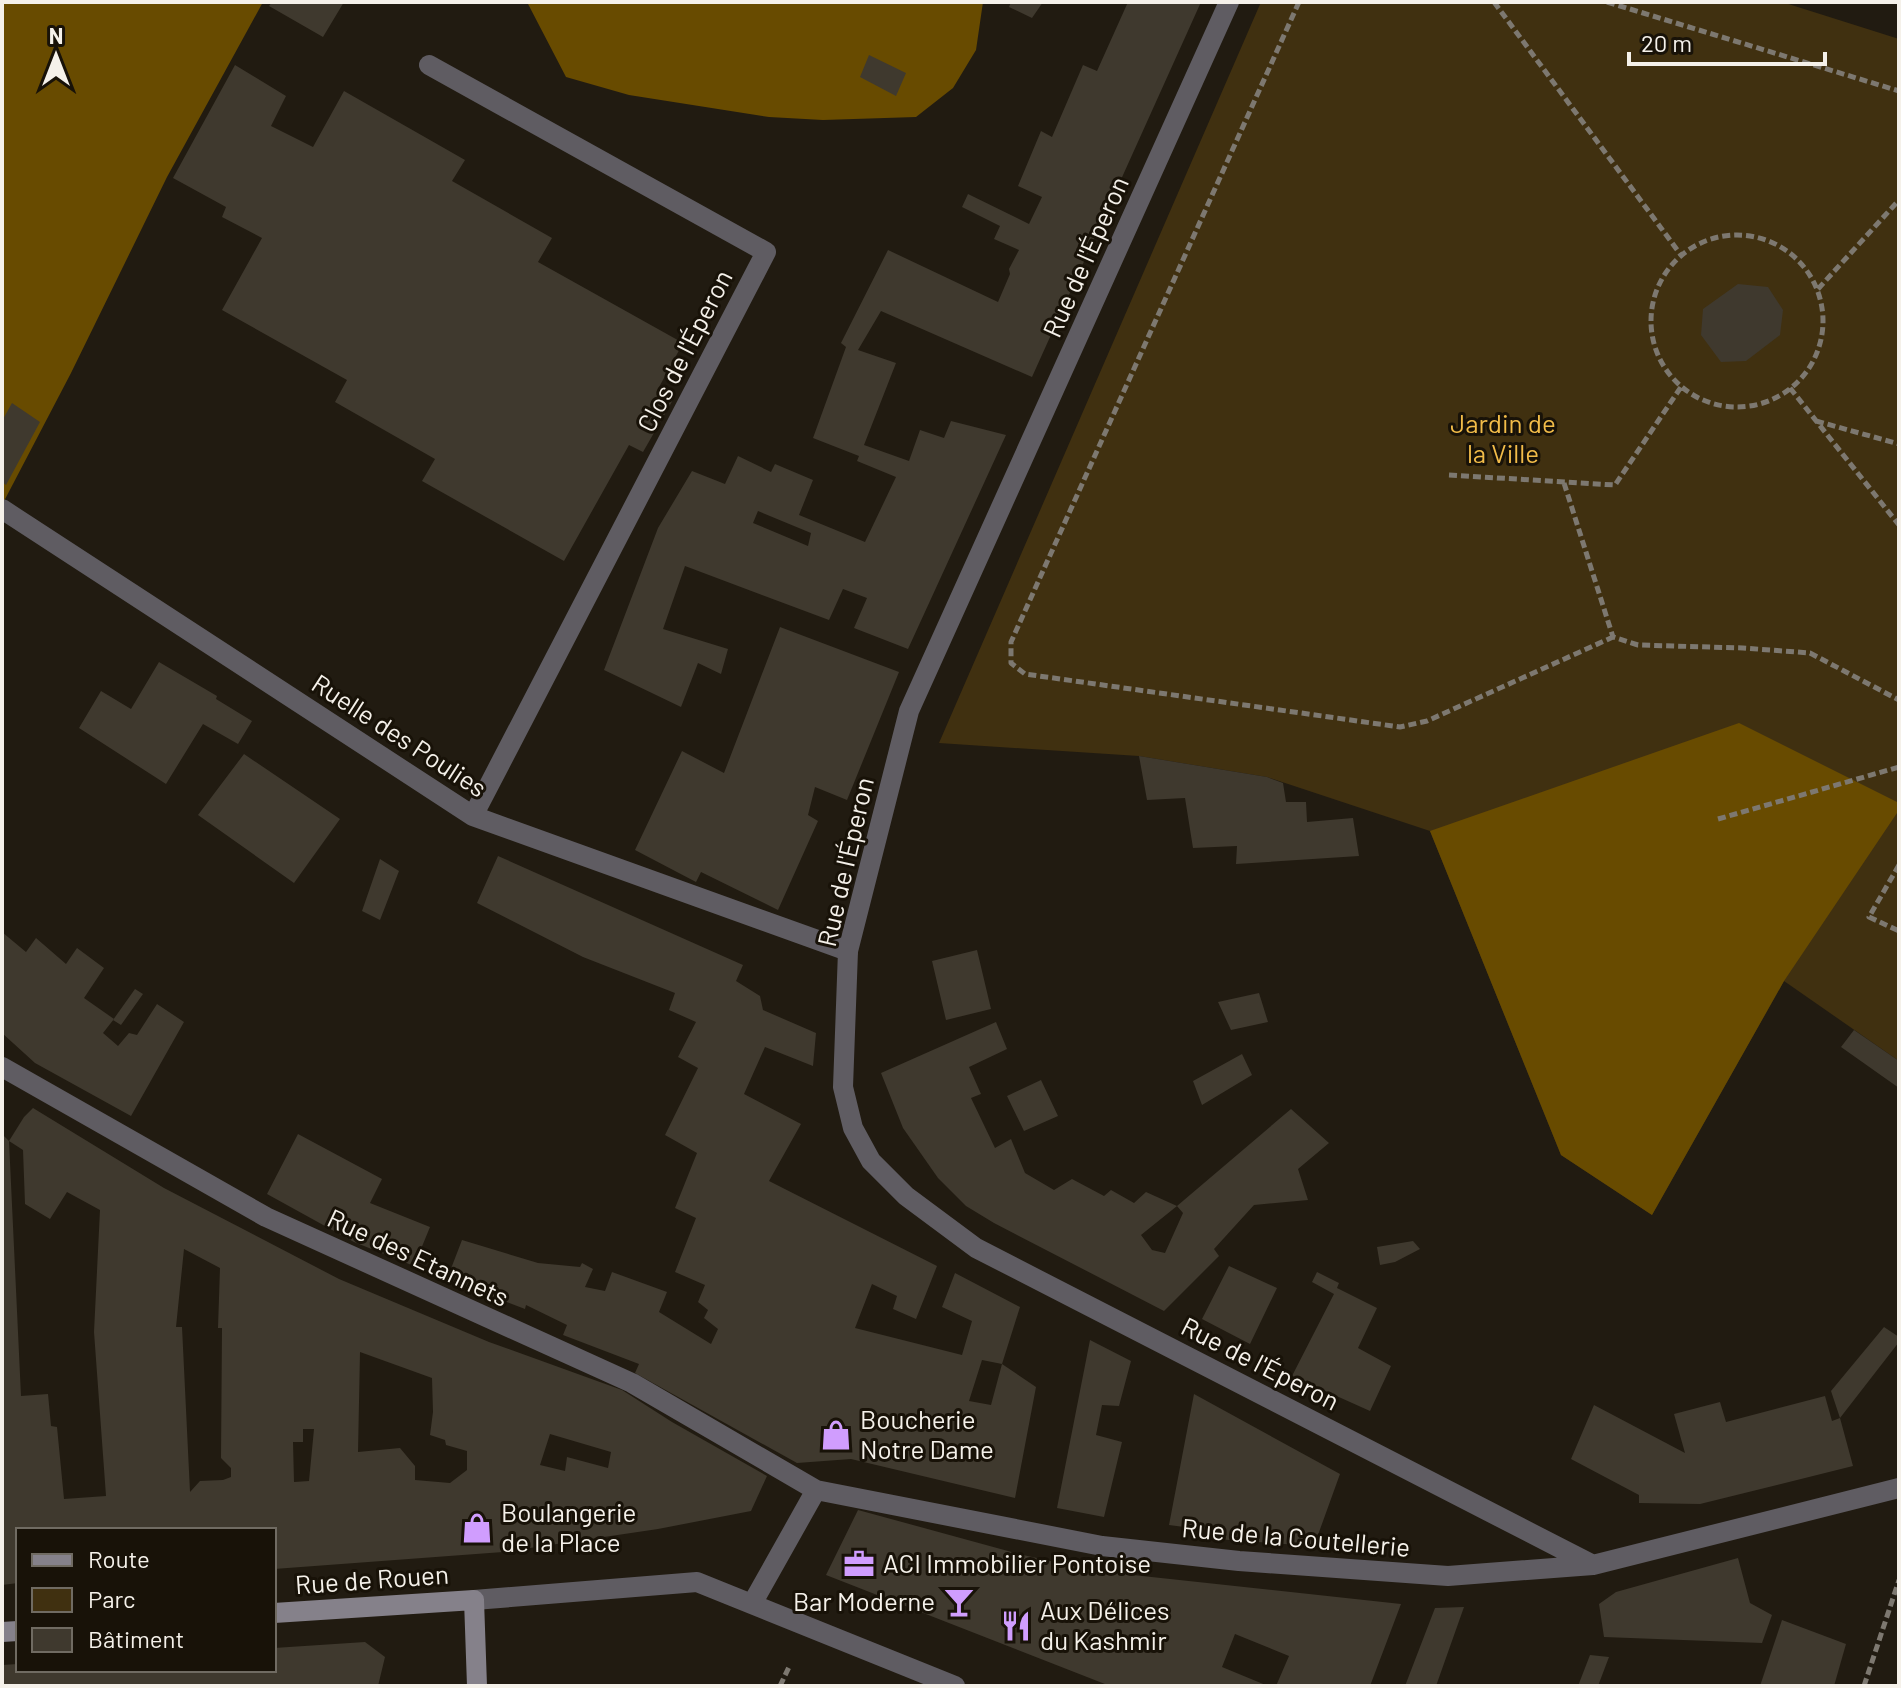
<svg xmlns="http://www.w3.org/2000/svg" width="1901" height="1688" viewBox="0 0 1901 1688" font-family="Barlow,sans-serif">
  <rect width="100%" height="100%" fill="#211b11"/>
  <path fill="#403010" d="M1261 2H1782L1899 39V1061L1784 981 1652 1215 1561 1155 1430 831 1267 777 1139 756 939 743Z"/>
  <path fill="#684b00" d="M2 2H263L167 177 71 373 2 505Z
    M527 2H983L976 50 953 88 916 117 823 120 769 117 629 95 566 77Z
    M1739 723 1899 803V810L1784 981 1652 1215 1561 1155 1430 831Z"/>
  <path fill="#3f392e" fill-rule="evenodd" d="M272 2H344L323 37 269 6Z
    M1011 2H1043L1032 18 1009 7Z
    M1128 2H1201L1032 377 881 311 858 350 896 363 864 445 909 461 920 430 944 438 951 421 1006 435 908 649 854 628 867 598 843 589 829 620 685 566 663 629 728 649 721 674 698 663 681 707 604 670 658 528 692 471 725 484 738 456 771 472 775 464 813 480 799 515 865 542 896 477 857 461 859 456 813 438 846 347 841 343 888 250 998 302 1010 274 1009 269 1019 250 994 239 1000 226 962 207 968 194 1029 224 1042 197 1018 186 1041 131 1052 137 1083 65 1097 71ZM758 511 811 533 808 546 753 523Z
    M869 55 906 73 896 96 860 77Z
    M235 65 286 96 271 126 313 147 344 91 465 160 452 181 552 238 538 262 683 343 658 389 674 398 643 452 629 445 564 561 422 481 435 459 335 402 347 380 222 310 262 238 222 217 226 207 173 178Z
    M1738 284 1768 287 1783 310 1780 335 1746 361 1721 362 1701 335 1703 309Z
    M12 403 40 422 6 485 2 482V421Z
    M780 627 899 672 847 800 815 787 808 815 818 821 778 910 701 872 696 882 635 850 682 751 724 773Z
    M159 662 217 696 216 699 252 721 238 744 203 724 166 784 79 728 101 691 131 709Z
    M244 754 340 819 294 883 198 815Z
    M1139 756 1267 777 1283 783 1286 802H1306L1307 822 1353 818 1359 856 1236 864 1237 846 1193 848 1185 798 1147 800Z
    M498 856 743 965 736 981 760 996 763 1010 816 1033 813 1066 765 1047 744 1094 801 1124 769 1181 937 1266 916 1319 893 1309 897 1296 872 1284 855 1328 962 1355 972 1321 942 1307 955 1273 1020 1307 1002 1364 1036 1387 1015 1498 851 1459 797 1463 635 1373 639 1364 563 1335 567 1325 526 1305 525 1309 447 1279 462 1240 538 1263 580 1267 582 1263 593 1269 585 1287 605 1291 612 1272 667 1292 659 1312 711 1344 718 1329 704 1318 708 1310 698 1302 705 1285 675 1272 696 1218 675 1208 697 1153 665 1135 698 1068 678 1057 696 1022 669 1010 675 993 583 957 477 903ZM982 1360 1002 1364 991 1405 969 1401Z
    M380 859 399 871 380 920 362 911Z
    M2 932 26 952 36 938 66 964 77 948 104 968 84 998 114 1019 103 1033 118 1046 129 1033 137 1035 157 1004 184 1022 131 1116 35 1063 2 1033Z
    M977 950 991 1009 946 1020 932 961Z
    M135 989 143 994 121 1025 113 1020Z
    M1259 993 1268 1022 1231 1030 1218 1002Z
    M996 1022 1007 1049 969 1067 981 1094 971 1098 995 1148 1011 1139 1025 1173 1054 1190 1072 1179 1104 1196 1111 1190 1134 1203 1146 1192 1177 1206 1291 1109 1329 1143 1298 1169 1308 1200 1254 1205 1214 1249 1219 1256 1164 1311 994 1223 966 1206 938 1178 903 1128 881 1073ZM1177 1206 1183 1213 1165 1253 1152 1250 1141 1235Z
    M1854 1030 1899 1061V1088L1841 1047Z
    M1242 1054 1252 1075 1202 1105 1193 1081Z
    M1041 1080 1058 1116 1024 1131 1007 1096Z
    M33 1108 164 1188 339 1279 489 1342 622 1390 672 1422 767 1476 751 1511 658 1529 503 1552 274 1569V1530H18V1583L2 1585V1134L9 1141 21 1396 48 1394 51 1426 57 1427 64 1499 106 1496 94 1332 100 1210 67 1192 50 1219 25 1204 23 1150 9 1141 24 1117ZM184 1249 220 1268 218 1328H222L221 1458 231 1468V1477L223 1480 200 1481 190 1492 182 1327H176ZM360 1352 432 1378 433 1412 430 1435 445 1440 446 1445 467 1451V1470L450 1483 415 1480V1466L400 1448 358 1452ZM303 1429H314L309 1481 294 1482 293 1442H303ZM550 1434 611 1452 608 1468 567 1457 565 1471 540 1465Z
    M298 1134 382 1179 370 1203 430 1227 414 1266 354 1242 267 1194Z
    M1413 1241 1420 1249 1395 1262 1380 1265 1377 1247Z
    M1229 1266 1277 1288 1250 1344 1202 1319Z
    M1317 1272 1339 1283 1337 1288 1377 1308 1358 1348 1391 1366 1370 1411 1292 1376 1334 1294 1312 1282Z
    M1884 1327 1899 1337V1342L1840 1418 1831 1391Z
    M1090 1340 1131 1361 1119 1406 1102 1405 1096 1435 1122 1442 1104 1517 1057 1508Z
    M1194 1394 1340 1474 1314 1546 1215 1539V1531L1169 1525Z
    M1825 1396 1832 1421 1840 1418 1853 1466 1700 1504 1639 1503V1495L1571 1459 1594 1405 1685 1453 1674 1414 1720 1402 1726 1422Z
    M858 1510 1023 1555 1096 1571 1401 1604 1370 1686H1276L1289 1656 1235 1634 1222 1667 1268 1686H1110L826 1575Z
    M1738 1558 1750 1603 1772 1615 1762 1643 1604 1637 1599 1604 1616 1592Z
    M1464 1607 1436 1686H1405L1435 1608Z
    M1782 1620 1846 1644 1834 1686H1760Z
    M365 1642 385 1657 378 1686H2V1665L18 1664V1670H274V1648Z
    M1590 1655 1609 1657 1598 1686H1578Z"/>
  <g fill="none" stroke-linecap="round" stroke-linejoin="round">
    <path stroke="#7d7870" stroke-width="5" stroke-dasharray="8 4" stroke-linecap="butt" d="M1299 2 1011 642V663L1025 674 1400 727 1427 721 1613 637
      M1494 2 1681 255
      M1607 2 1899 91
      M1651 321a86 86 0 1 1 172 0a86 86 0 1 1-172 0Z
      M1818 289 1899 200
      M1790 388 1899 525
      M1816 421 1899 444
      M1449 475 1615 485 1681 387
      M1564 483 1613 637 1638 645 1743 648 1810 653 1899 700
      M1718 819 1899 767
      M1899 865 1869 917 1899 931
      M780 1686 790 1665
      M1864 1686 1899 1580"/>
    <path stroke="#5f5c62" stroke-width="20" d="M429 65 766 252 473 816
      M2 509 473 816 848 951"/>
    <path stroke="#5f5c62" stroke-width="20" d="M1229 2 909 711 848 951 843 1087 853 1128 871 1161 906 1196 976 1248 1593 1565
      M2 1067 266 1217 632 1383 816 1490
      M474 1600 697 1582 955 1686
      M752 1604 816 1490 1102 1546 1239 1561 1448 1576 1593 1565 1899 1488"/>
    <path stroke="#85818a" stroke-width="20" d="M274 1613 474 1600 477 1686
      M2 1632 18 1631"/>
  </g>
  <defs>
    <g id="shop-bare" transform="scale(2.4)"><path d="M-5-2.5h2.3a2.7 3.5 0 0 1 5.4 0H5L5.5 6h-11ZM-1.5-2.5h3a1.5 2.3 0 0 0-3 0Z" fill="#d09dfe" stroke="#181208" stroke-width="2.5" paint-order="stroke"/></g>
    <g id="office-bare" transform="scale(2.4)"><path d="M-6-3h4V-5.5h4V-3h4V5H-6ZM-1-4.5V-3h2v-1.5ZM-6 0V1H6V0Z" fill="#d09dfe" stroke="#181208" stroke-width="2.5" paint-order="stroke"/></g>
    <g id="bar-bare" transform="scale(2.4)"><path d="M-6-5H6L.8 .8V4.5H3.5V6h-7V4.5H-.8V.8Z" fill="#d09dfe" stroke="#181208" stroke-width="2.5" paint-order="stroke"/></g>
    <g id="restaurant-bare" transform="scale(2.4)"><path d="M-5-6h1v4h1v-4h1v4h1v-4h1v5L-1.5 .5V6h-2V.5L-5-1ZM5-6V6H3V1.5H1.5Q1.5-4 5-6Z" fill="#d09dfe" stroke="#181208" stroke-width="2.5" paint-order="stroke"/></g>
  </defs>
  <g fill-rule="evenodd">
    <use href="#shop-bare" x="836" y="1435"/>
    <use href="#shop-bare" x="477" y="1528"/>
    <use href="#office-bare" x="859" y="1564"/>
    <use href="#bar-bare" x="959" y="1602"/>
    <use href="#restaurant-bare" x="1016" y="1626"/>
  </g>
  <g text-anchor="middle" stroke-width="6" stroke-linejoin="round" paint-order="stroke">
    <g font-size="26" fill="#f5f1ea" stroke="#181208">
      <text transform="translate(1086 257) rotate(-66)" y="9">Rue de l'Éperon</text>
      <text transform="translate(685 351) rotate(-63)" y="9">Clos de l'Éperon</text>
      <text transform="translate(399 736) rotate(33)" y="9">Ruelle des Poulies</text>
      <text transform="translate(846 862) rotate(-77)" y="9">Rue de l'Éperon</text>
      <text transform="translate(418 1258) rotate(25)" y="9">Rue des Etannets</text>
      <text transform="translate(1260 1364) rotate(27)" y="9">Rue de l'Éperon</text>
      <text transform="translate(1296 1538) rotate(5)" y="9">Rue de la Coutellerie</text>
      <text transform="translate(372 1580) rotate(-4)" y="9">Rue de Rouen</text>
    </g>
    <g font-size="26" fill="#f2bc49" stroke="#181208">
      <text x="1503" y="433">Jardin de<tspan x="1503" dy="30">la Ville</tspan></text>
    </g>
    <g font-size="26" fill="#f5f1ea" stroke="#181208" text-anchor="start">
      <text x="860" y="1429">Boucherie<tspan x="860" dy="30">Notre Dame</tspan></text>
      <text x="501" y="1522">Boulangerie<tspan x="501" dy="30">de la Place</tspan></text>
      <text x="883" y="1573">ACI Immobilier Pontoise</text>
      <text x="935" y="1611" text-anchor="end">Bar Moderne</text>
      <text x="1040" y="1620">Aux Délices<tspan x="1040" dy="30">du Kashmir</tspan></text>
    </g>
  </g>
  <rect width="1901" height="1688" fill="none" stroke="#f5f1ea" stroke-width="8"/>
  <rect x="16" y="1528" width="260" height="144" fill="#181208" stroke="#706b62" stroke-width="2"/>
  <rect x="32" y="1554" width="40" height="12" fill="#85818a" stroke="#706b62" stroke-width="2"/>
  <text x="88" y="1568" font-size="24" fill="#f5f1ea">Route</text>
  <rect x="32" y="1588" width="40" height="24" fill="#403010" stroke="#706b62" stroke-width="2"/>
  <text x="88" y="1608" font-size="24" fill="#f5f1ea">Parc</text>
  <rect x="32" y="1628" width="40" height="24" fill="#3f392e" stroke="#706b62" stroke-width="2"/>
  <text x="88" y="1648" font-size="24" fill="#f5f1ea">Bâtiment</text>
  <g transform="translate(56 56)" stroke="#181208" stroke-width="6" paint-order="stroke">
  <path d="M0-6L14 30L0 20L-14 30Z" fill="#f5f1ea"/>
  <text y="-12" font-size="22" font-weight="bold" text-anchor="middle" fill="#f5f1ea">N</text>
  </g>
  <path d="M1629 52v12h196v-12" fill="none" stroke="#f5f1ea" stroke-width="4"/>
  <text x="1641" y="52" font-size="24" fill="#f5f1ea" stroke="#181208" stroke-width="6" paint-order="stroke">20 m</text>
</svg>
